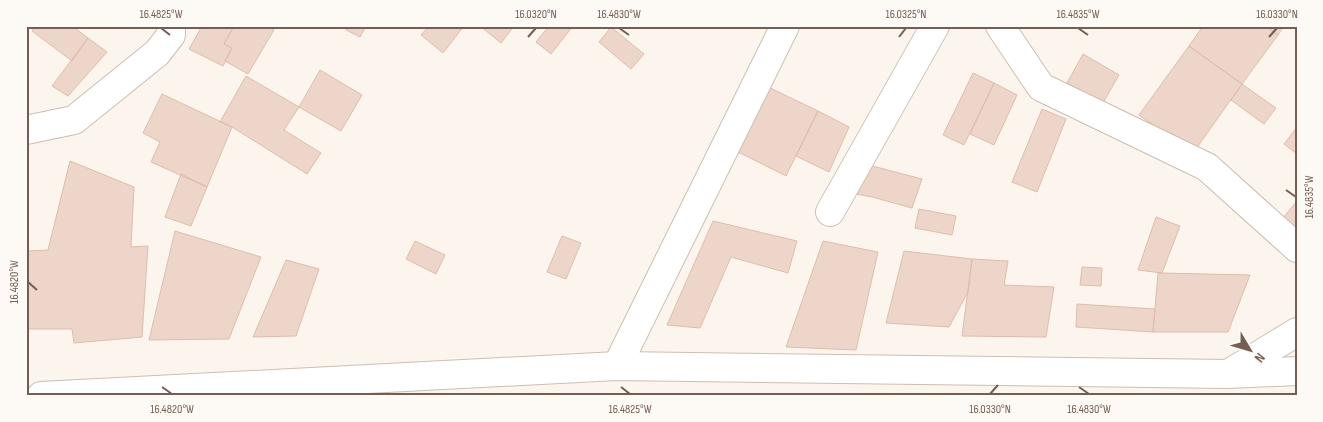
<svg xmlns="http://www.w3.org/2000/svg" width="1323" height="422" viewBox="0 0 1323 422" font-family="'Sofia Sans Condensed',sans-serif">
  <rect width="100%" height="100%" fill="#fbf5ee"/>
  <path fill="#edd6c9" stroke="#debdab" d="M36 26H72L88 38 72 61 32 31Z
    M202 26H234L224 44 232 48 223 66 189 49Z
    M234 26H268L274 30 248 74 225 61 232 48 224 44Z
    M348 26H366L360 37 346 30Z
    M429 26H464L443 53 421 35Z
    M480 26H514L501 43Z
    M549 26H573L551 54 536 42Z
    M1203 26H1265L1278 35 1242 84 1189 46Z
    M1265 26H1284L1278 35Z
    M611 27 644 54 631 69 599 42Z
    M88 38 107 52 68 96 52 86Z
    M1189 46 1242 84 1193 153 1139 115Z
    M1083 54 1119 75 1103 103 1067 83Z
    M320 70 362 95 341 131 299 107Z
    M973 73 994 83 964 145 943 135Z
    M246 76 299 107 284 130 321 153 307 174 232 127 220 122Z
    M994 83 1017 95 994 145 970 134Z
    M1242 84 1276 108 1264 124 1231 100Z
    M766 86 818 111 786 176 734 150Z
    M162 94 232 127 207 187 151 162 160 142 143 133Z
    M1042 109 1066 119 1037 192 1012 182Z
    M818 111 849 127 829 172 796 156Z
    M1297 127V154L1284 144Z
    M70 161 134 187 131 247 148 246 142 337 74 343 72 329H26V251L48 250Z
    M861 163 922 179 912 208 872 197 851 193Z
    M181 174 207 187 191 226 165 217Z
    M1297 201V228L1283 218Z
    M919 209 956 216 952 235 915 228Z
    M1156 217 1180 226 1162 273 1138 270Z
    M713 221 797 241 788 273 731 257 700 328 667 325Z
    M175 231 261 257 229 339 149 340Z
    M562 236 581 243 566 279 547 272Z
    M415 241 445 255 436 274 406 259Z
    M823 241 878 252 856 350 786 347Z
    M904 251 972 259 968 292 949 327 886 323Z
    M972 259 1008 261 1004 285 1054 287 1046 337 962 336Z
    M286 260 319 269 296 336 253 337Z
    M1082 267 1102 268 1101 286 1080 285Z
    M1158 273H1162L1250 275 1228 332H1153Z
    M1077 304 1155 309 1153 332 1076 327Z"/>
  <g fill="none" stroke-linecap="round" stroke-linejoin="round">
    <g stroke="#ccbeb4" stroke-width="30">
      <path id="minor" d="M1000 26 1041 87 1207 167 1297 248
        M26 130 74 120 157 53 171 35V26
        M830 212 935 26
        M617 366 785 26
        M1228 374 1297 332"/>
    </g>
    <g stroke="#ccbeb4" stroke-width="30">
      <path id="tertiary" d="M41 396 617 366 1228 374 1297 371"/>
    </g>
    <use href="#minor" stroke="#fff" stroke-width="28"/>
    <use href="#tertiary" stroke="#fff" stroke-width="28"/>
  </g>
  <path fill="none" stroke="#745d52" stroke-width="2" d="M161 28 170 35M619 28 629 35M1078 28 1088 35M528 37 536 28M899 37 906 28M1269 37 1277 28M1286 190 1296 197M28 282 37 290M162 387 172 394M621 387 630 394M1079 387 1089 394M990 394 998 385"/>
  <rect width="1323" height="422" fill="none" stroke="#fdf9f4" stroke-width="55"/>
  <g transform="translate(1250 350) rotate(128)" stroke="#fdf9f4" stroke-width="4" paint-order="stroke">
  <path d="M0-4L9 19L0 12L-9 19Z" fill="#745d52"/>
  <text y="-8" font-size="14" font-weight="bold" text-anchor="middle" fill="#745d52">N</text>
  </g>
  <rect x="28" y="28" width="1268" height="366" fill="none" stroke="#745d52" stroke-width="2"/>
  <g font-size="12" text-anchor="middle" fill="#745d52">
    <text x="161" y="18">16.4825°W</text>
    <text x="536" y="18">16.0320°N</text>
    <text x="619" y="18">16.4830°W</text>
    <text x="906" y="18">16.0325°N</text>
    <text x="1078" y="18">16.4835°W</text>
    <text x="1277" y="18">16.0330°N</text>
    <text transform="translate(1309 197) rotate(-90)" y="4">16.4835°W</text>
    <text transform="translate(14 282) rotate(-90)" y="4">16.4820°W</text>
    <text x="172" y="413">16.4820°W</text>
    <text x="630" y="413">16.4825°W</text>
    <text x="990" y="413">16.0330°N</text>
    <text x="1089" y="413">16.4830°W</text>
  </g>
</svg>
